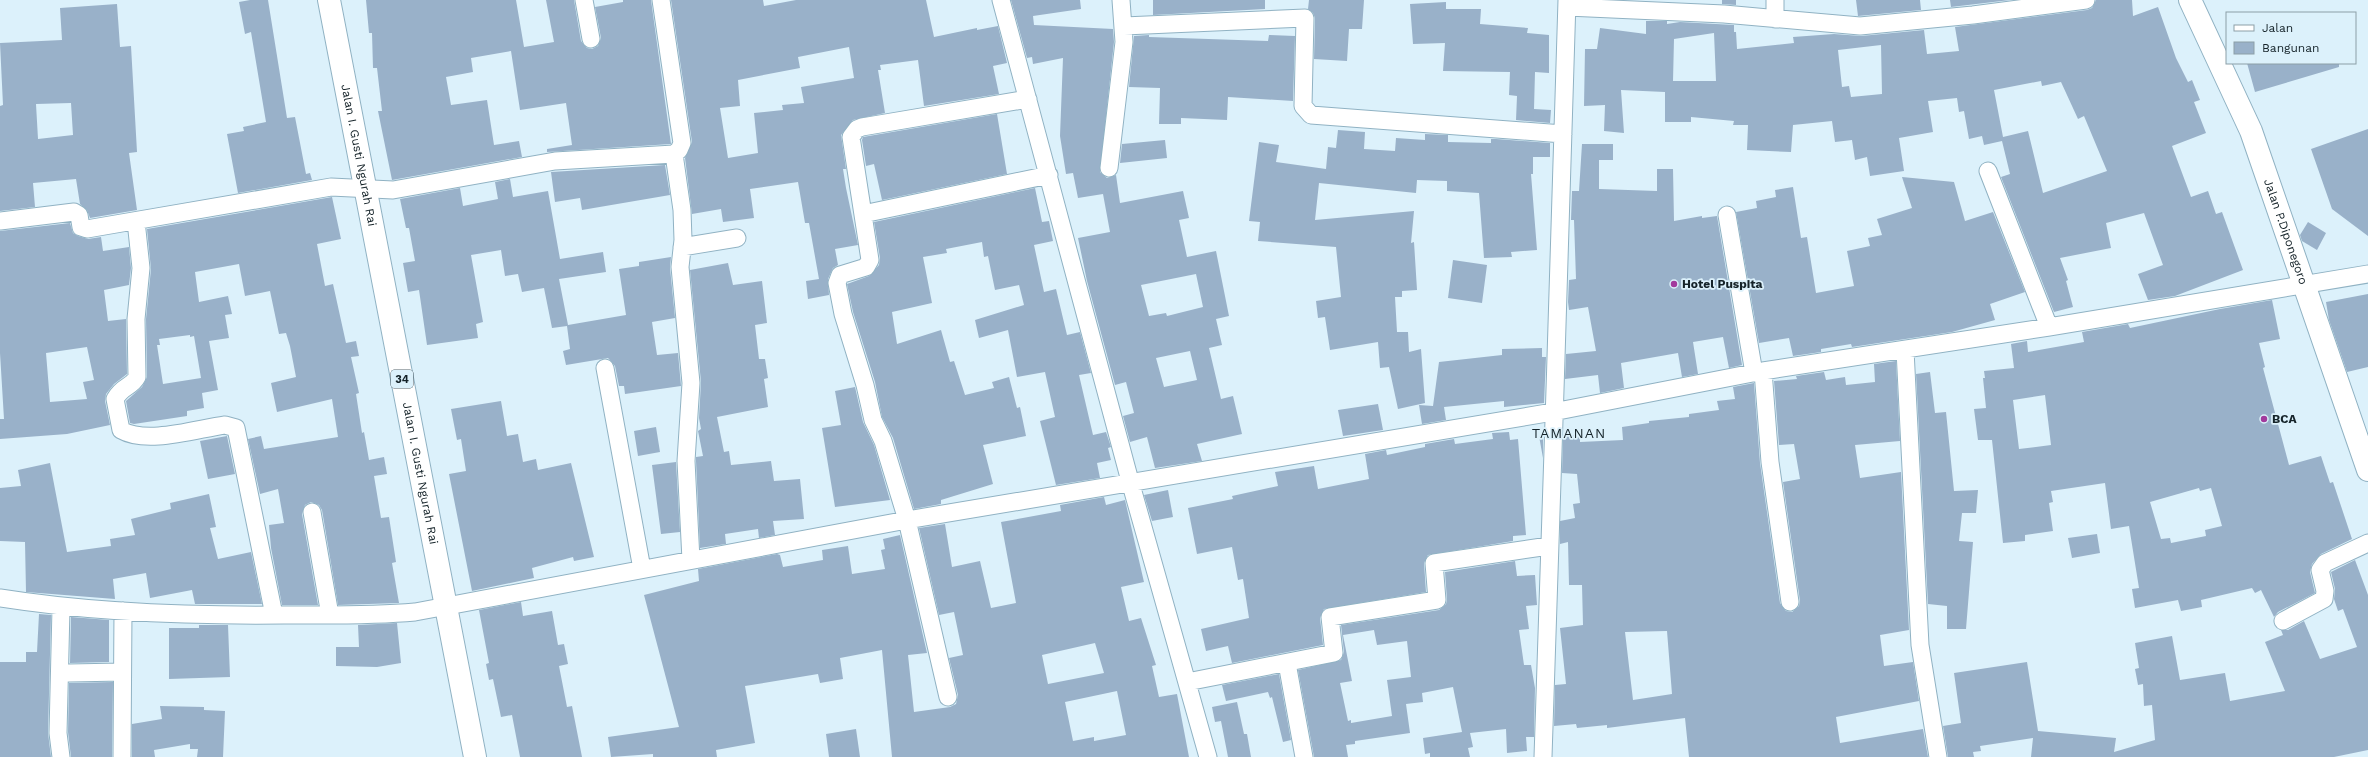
<svg xmlns="http://www.w3.org/2000/svg" width="2368" height="757" viewBox="0 0 2368 757" font-family="'Work Sans',sans-serif">
  <rect width="100%" height="100%" fill="#dcf1fb"/>
  <path fill="#99b1c9" fill-rule="evenodd" d="M250 0H268L287 118 295 117 306 174 310 173 312 180 238 193 227 134 244 131 243 127 266 122 251 32 245 34 239 2Z
    M366 0H516L524 47 554 42 546 0H574L581 41 587 48 592 49 598 46 601 38 595 7 623 2V0H651L671 144 547 152V149L572 145 566 103 520 110 511 51 471 58 473 72 446 77 451 105 487 100 494 145 519 141 522 157 392 180 378 111H382L377 68H373L372 33H369Z
    M671 0H763L764 6 796 0H926L934 37 977 28V30L998 26 1007 63 993 66 999 94 924 106 918 60 880 65 881 70H878L885 113 853 120 841 135 846 169H843L846 188 858 245 835 249 838 265 833 268 828 279 829 295 808 299 806 281 819 279 809 223H805L798 182 750 189 754 218 723 222 721 209 692 214 685 158 692 142ZM849 47 854 78 801 87 804 103 782 105 783 110 754 113 758 153 728 158 720 108 740 106 738 80 800 68 798 57Z
    M1011 0H1080L1081 9 1033 16 1034 25 1113 29 1114 42 1100 172 1107 178 1116 175 1120 203 1183 191 1189 218 1179 220 1187 257 1216 251 1229 316 1216 319 1222 345 1209 348 1221 399 1233 396 1242 434 1197 444 1202 461 1155 468 1147 437 1130 442 1123 416 1134 413 1126 382 1115 385 1087 281 1078 238 1110 232 1103 194 1078 198 1073 173 1066 174 1060 136 1063 58 1033 64 1032 57 1027 58ZM1196 274 1203 307 1167 316 1166 313 1149 316 1141 285ZM1190 351 1197 380 1164 387 1156 358Z
    M1153 0H1265V9L1153 15Z
    M1309 0H1364L1362 29H1349L1347 61 1314 59 1315 18 1313 13 1308 9Z
    M1722 0H1736V5L1722 4Z
    M1856 0H1920L1921 10 1858 16Z
    M1950 0H2010L1951 7Z
    M2096 0H2132L2133 16 2158 7 2176 58 2188 82 2192 80 2200 100 2194 102 2206 133 2172 146 2191 197 2208 191 2216 214 2222 212 2243 270 2175 296 2148 300 2138 274 2163 265 2144 213 2106 223 2111 248 2060 258 2068 280 2066 281 2073 307 2054 312 2001 177 2010 174 2002 141 1984 145 1982 136 1969 139 1964 111 1959 112 1957 98 1928 101 1933 132 1899 138 1904 171 1870 176 1867 157 1855 160 1852 140 1835 142 1832 121 1793 125 1791 152 1747 150 1748 125H1733L1734 121 1691 117V122H1665V92L1621 90 1624 133 1604 131 1605 105 1584 106 1585 49H1597L1600 28 1646 34V21H1667V24L1680 22 1734 25V32H1736L1737 49 1794 43 1793 37 1834 34 1861 36 1924 30 1927 54 1959 51 1955 27 2087 10 2092 8ZM1714 33 1716 81H1673L1674 39ZM1881 45 1882 94 1851 97 1849 86 1842 87 1838 50ZM2041 81 2042 86 2061 82 2078 119 2084 116 2107 171 2043 193 2028 131 2003 137 1994 90Z
    M1446 2V9H1481L1480 24 1528 28 1527 33 1549 35V73L1535 72 1534 109 1551 110 1550 123 1516 120 1517 96 1509 95 1510 72 1443 71 1445 43 1413 44 1410 4Z
    M117 4 120 47 131 46 137 152 129 153 137 210 90 218 87 210 80 204 76 179 33 183 35 207 0 211V106L3 105 0 43 62 40 60 8ZM71 103 73 135 38 139 36 104Z
    M1149 35V37L1268 41 1269 35 1295 36 1293 101 1228 97 1227 120 1181 118V124H1159L1160 88 1129 87 1134 36Z
    M2247 63H2339V67L2255 92Z
    M997 114 1007 174 882 200 874 164 866 166 862 140 863 137Z
    M2368 129V236L2332 209 2311 149Z
    M1338 130 1365 132 1364 149 1395 151 1396 138 1425 140V134L1448 135V142L1491 143V139H1496L1550 143V157H1533V174H1531L1537 250 1511 252 1512 257 1484 258 1479 193 1447 191V181L1417 180 1416 193 1319 183 1315 220 1414 211 1411 243 1414 242 1417 290 1402 291V297H1395L1397 332H1408L1409 352 1421 349 1425 403 1398 409 1389 367 1380 368 1378 342 1330 350 1325 317 1318 318 1316 301 1341 297 1336 247 1258 241 1260 222 1249 221 1259 142 1279 145 1276 162 1326 169 1328 147 1336 148Z
    M1165 140 1167 158 1120 163 1122 144Z
    M1582 144H1613V160H1599V189L1657 191V169H1673L1674 221 1702 216V218L1717 216 1742 365 1729 368 1723 337 1693 342 1698 374 1682 377 1678 353 1621 363 1624 388 1600 393 1598 375 1565 379 1566 354 1596 351 1588 307 1569 310 1568 302 1569 280 1576 279 1574 220H1571L1572 191H1579Z
    M665 165 670 195 582 210 580 198 555 202 551 172Z
    M1902 177 1954 182 1965 221 1993 212 2025 292 1990 304 1995 320 1952 332 1852 347 1851 344 1821 349V352L1793 356 1789 338 1759 343 1736 212 1757 208 1756 201 1776 197 1775 190 1793 187 1801 238 1807 237 1816 293 1854 286 1847 251 1870 246 1868 238 1882 235 1877 219 1912 208Z
    M510 179 513 197 548 191 560 259 603 252 606 272 559 279 568 325 626 315 619 269 639 266V262L671 257 670 268 675 318 652 322 657 355 678 353 681 386 625 394 624 386H619L615 366 608 358 566 365 563 351 570 349 567 326 552 328 544 288 522 292 518 274 505 276 501 250 471 255 483 322 476 324 478 338 427 345 419 290 408 292 403 263 415 261 409 228H406L400 199 460 188 463 206 498 199 495 182Z
    M1035 188 1042 222 1049 221 1053 241 1034 245 1044 292 1056 289 1067 335 1080 332 1091 373 1079 375 1093 435 1106 432 1111 447 1108 448 1111 460 1097 463 1100 478 1056 485 1040 421 1055 417 1045 372 1017 377 1008 330 979 338 975 320 1024 305 1019 285 995 290 988 256 984 257 982 242 946 249 947 253 923 257 932 303 892 312 897 344 941 330 950 362 954 361 965 395 994 388 992 382 1009 377 1017 408 1020 407 1026 436 983 445 993 484 941 500V504L914 509 893 438 882 417 875 382 853 312 847 284 869 276 879 265 880 258 874 222Z
    M332 197 341 239 317 244 325 286 333 284 346 343 356 341 359 356 351 357 359 393 356 394 362 433 364 432 369 460 384 457 387 474 374 476 381 518 389 517 396 562 392 563 399 603 338 605 322 510 319 505 311 502 305 505 302 514 318 605H282L271 548 269 525 284 523 278 489 260 494 248 439 261 436 264 449 338 437 332 399 277 412 271 383 296 377 290 346 286 333 279 334 270 291 245 296 239 264 195 272 199 302 228 296 232 314 225 315 229 338 209 341 218 390 202 393 204 408 187 411V416L134 424 130 423 126 401 142 387 147 377 146 319 151 269 147 229ZM190 335V337L194 336 201 378 163 384 157 345H160L159 339Z
    M2308 222 2326 233 2317 250 2302 241 2300 235Z
    M70 223 73 233 78 236 88 239 101 237 103 251 129 247 131 268 129 285 104 290 108 321 126 319 127 374 114 384 106 394 105 401 110 425 67 434 0 439V419H4L0 353V231ZM87 347 94 380 83 382 87 399 50 402 46 353Z
    M1453 260 1487 265 1482 303 1448 298Z
    M728 263 733 285 762 281 767 323 755 325 759 359H765L768 378 764 379 768 407 717 417 724 452 729 451 731 465 771 461 774 481 800 479 804 519 773 521 775 535 759 538 758 529 725 534 726 544 700 548 696 461V457L703 456 698 431 701 429 699 418 701 382 690 270Z
    M2368 294V367L2347 372 2329 320 2326 302Z
    M2272 300 2280 339 2259 343 2265 367 2263 368 2289 465 2321 456 2330 483 2333 482 2352 539 2321 554 2312 564 2310 572 2315 593 2278 612 2274 617 2261 590 2255 593 2252 588 2201 600 2202 607 2181 611 2178 600 2135 608 2132 589 2139 588 2129 526 2111 529 2105 483 2051 491 2053 502 2049 503 2053 531 2025 535V541L2003 543 1992 440H1978L1974 409 1986 408 1983 378H1985L1984 371 2014 368 2011 344 2027 341 2028 352 2084 342 2082 332 2128 324 2130 328 2220 309ZM2045 395 2051 445 2019 449 2013 400ZM2199 488 2200 491 2211 488 2222 526 2205 530 2206 536 2171 543 2170 538 2161 539 2150 502Z
    M1542 348V357H1546L1544 403 1504 407V401L1444 407 1446 420 1422 424 1419 405 1433 406 1439 362 1502 355V349Z
    M1896 361 1900 441 1855 445 1860 478 1901 472 1909 630 1880 635 1884 666 1913 662 1919 701 1836 717 1840 743 1923 729 1928 757H1689L1685 718 1607 728V725L1577 728 1576 724 1554 726 1555 685 1566 684 1560 628 1583 625 1582 585H1569L1568 542 1560 544V521L1575 518 1573 504 1580 503 1577 474 1562 473 1563 435H1580V442L1623 440 1622 427 1649 423V421L1689 417V414L1719 410 1717 401 1735 399 1733 387 1754 383 1760 463 1780 603 1786 611 1792 612 1799 606 1800 601 1783 482 1800 479 1794 444 1779 445 1774 381 1797 379 1796 376 1824 372 1826 380 1845 377 1846 385 1875 382 1874 364ZM1667 631 1672 694 1633 700 1625 632Z
    M1930 372 1935 413 1946 412 1954 491 1978 490 1976 513H1962L1959 541 1973 542 1966 629H1947V606L1928 604 1916 374Z
    M855 387 863 422 874 445 890 500 835 507 822 428 841 425 835 391Z
    M501 401 507 436 518 434 523 462 536 459 538 470 571 463 594 557 574 561 573 557 532 568 534 578 472 591 449 474 466 471 461 439 457 440 451 409Z
    M1378 404 1383 430 1343 436 1338 410Z
    M656 427 660 452 638 456 634 431Z
    M1509 432 1510 440 1518 439 1526 535 1513 536V541L1428 555 1424 563 1426 592 1324 609 1320 618 1323 645 1232 663 1228 646 1206 651 1201 629 1249 618 1243 579 1238 580 1232 547 1197 554 1188 508 1233 499 1232 496 1278 486 1275 472 1314 466 1318 489 1369 479 1365 454 1386 450 1387 455 1425 447V444L1454 439 1455 444 1493 439 1492 433Z
    M227 436 235 474 208 479 200 441Z
    M1539 436H1543V458Z
    M676 462 680 532 661 534 652 465Z
    M50 463 67 552 111 546 110 539 135 535 131 519 171 509 170 503 209 494 216 527 210 528 218 559 251 552 262 604H195L192 590 150 598 146 573 113 579 115 599 26 592 25 542 0 541V488L21 486 18 470Z
    M1168 490 1173 517 1152 521 1144 495Z
    M1104 497 1106 505 1125 500 1144 582 1121 587 1129 621 1141 618 1156 665 1152 666 1159 697 1177 694 1189 757H892L882 650 840 658 843 679 820 683 818 674 745 686 755 743 716 750 717 757H653V754L611 757 608 737 679 727 644 595 699 581 698 569 777 554 780 555 783 567 823 560 822 550 848 546 852 574 885 569 881 550 885 549 883 539 900 535 927 653 908 655 914 712 950 707 956 704 958 695 949 658 963 655 954 612 939 615 919 528 945 524 952 567 980 561 991 608 1016 603 1001 522 1061 511 1060 505ZM1095 643 1104 673 1048 684 1042 655ZM1117 691 1126 735 1094 741V737L1073 741 1065 702Z
    M2097 534 2100 553 2072 558 2068 538Z
    M2355 560 2368 595V750L2334 757H2031L2033 738 1980 746 1981 751 1973 752 1974 757H1948L1943 726 1961 723 1954 673 2027 662 2038 731 2116 738 2114 752 2155 740 2152 705 2144 706 2143 684 2138 685 2135 669 2139 668 2135 643 2172 636 2180 680 2225 673 2230 701 2285 691 2265 642 2283 635 2281 630H2288L2304 621 2320 659 2357 647 2343 609 2338 611 2334 599 2335 589 2331 572Z
    M1515 561 1517 576 1535 575 1537 605 1526 606 1529 629 1519 630 1524 665H1531L1535 688 1534 737H1526L1527 751 1507 753 1506 729 1470 733 1473 747 1468 748 1470 757H1430V753L1425 754 1423 738 1462 732 1453 687 1422 693 1423 702 1406 704 1410 733 1355 741V744L1346 745 1348 757H1314L1298 670 1341 660 1344 652 1341 625 1439 610 1446 604 1447 600 1445 572ZM1374 630 1377 645 1407 641 1411 677 1387 680 1392 716 1351 723V720L1348 721 1340 683 1352 681 1343 635Z
    M521 602 523 616 552 611 558 645 564 644 568 664 559 666 567 707 572 706 582 757H520L512 715 501 717 493 679 489 680 486 664 489 663 479 610Z
    M39 614 51 615 48 733 51 757H0V662H26V652H37Z
    M71 617 109 620V662L70 663Z
    M397 623 401 663 377 667 336 666V647H359L358 625Z
    M199 625H228L230 677 169 679V628H199Z
    M1279 674 1291 740 1283 742 1272 697 1270 698 1268 692 1226 701 1222 685Z
    M113 682 112 757H71L68 732 69 683Z
    M1237 702 1244 734H1247L1251 757H1228L1221 721 1215 722 1212 707Z
    M160 706 204 707V710L225 711 223 757H197L198 749H190V744L154 750 155 757H132V724L162 719Z
    M856 729 860 757H829L826 734Z"/>
  <g fill="none" stroke-linecap="round" stroke-linejoin="round">
    <g stroke="#90b2c3" stroke-width="19">
      <path id="minor" d="M584 0 591 39
        M661 0 682 143 679 150 674 154
        M1001 0 1130 481 1208 757
        M1775 0V19
        M1567 7 1724 14 1860 26 1973 15 2086 0
        M1124 26 1305 18 1303 106 1311 115 1563 134
        M1109 168 1124 42 1121 0
        M1988 171 2049 327
        M863 214 1049 175
        M1727 215 1754 373
        M0 221 74 212 79 215 81 227 87 229 331 187 393 190 555 161 674 154 682 210 683 240 680 267 691 383 686 461 691 560
        M136 221 141 268 136 319 137 377C131 388 123 385 115 399L121 430C147 445 196 429 225 425L236 428 274 615
        M682 247 737 238
        M1905 350 1920 645 1938 757
        M605 368 642 569
        M1763 371 1770 462 1790 602
        M312 512 330 615
        M0 598C94 613 189 616 284 615 328 615 371 616 415 612L907 520 1553 412 1763 371 2049 327 2368 274
        M2283 621 2324 599 2325 591 2320 570 2325 563 2368 543
        M1287 663 1304 757
        M69 673 122 672
        M1187 682 1334 653 1330 617 1437 600 1434 563 1549 546
        M948 697 907 520 883 441 873 420 865 385 843 314 837 283 840 275 866 267 870 260 851 137 857 129 862 127 1028 99
        M122 756 123 611
        M61 757 58 733 61 608
        M1543 757C1550 505 1561 252 1567 0"/>
    </g>
    <g stroke="#90b2c3" stroke-width="24">
      <g id="secondary">
        <path id="s1" d="M2190 0 2251 131 2368 470"/>
      </g>
    </g>
    <g stroke="#90b2c3" stroke-width="24">
      <g id="trunk">
        <path id="s2" d="M329 0 475 757"/>
      </g>
    </g>
    <use href="#minor" stroke="#fff" stroke-width="17"/>
    <use href="#secondary" stroke="#fff" stroke-width="22"/>
    <use href="#trunk" stroke="#fff" stroke-width="22"/>
  </g>
  <g fill="#a23a9d" stroke="#dcf1fb" stroke-width="1.5">
    <circle cx="1674" cy="284" r="4"/>
    <circle cx="2264" cy="419" r="4"/>
  </g>
  <g text-anchor="middle" stroke-width="3.5" stroke-linejoin="round" paint-order="stroke">
    <rect fill="#dcf1fb" stroke="#516168" stroke-width="1" x="391" y="370" width="22" height="18" rx="3"/>
    <g font-size="11" font-weight="bold" fill="#152329">
      <text x="402" y="383">34</text>
    </g>
    <g font-size="12" fill="#152329" stroke="#dcf1fb">
      <text dy="4" stroke="none"><textPath href="#s2" startOffset="158">Jalan I. Gusti Ngurah Rai</textPath></text>
      <text dy="4" stroke="none"><textPath href="#s1" startOffset="251">Jalan P.Diponegoro</textPath></text>
      <text dy="4" stroke="none"><textPath href="#s2" startOffset="482">Jalan I. Gusti Ngurah Rai</textPath></text>
    </g>
    <g font-size="12" font-weight="bold" fill="#152329" stroke="#dcf1fb" text-anchor="start">
      <text x="1682" y="288">Hotel Puspita</text>
      <text x="2272" y="423">BCA</text>
    </g>
    <g font-size="14" letter-spacing="1" fill="#152329" stroke="#dcf1fb">
      <text x="1569" y="438">TAMANAN</text>
    </g>
  </g>
  <rect x="2226" y="12" width="130" height="52" fill="#dcf1fb" stroke="#8c9fa7"/>
  <rect x="2234" y="25" width="20" height="6" fill="#ffffff" stroke="#8c9fa7"/>
  <text x="2262" y="32" font-size="12" fill="#152329">Jalan</text>
  <rect x="2234" y="42" width="20" height="12" fill="#99b1c9" stroke="#8c9fa7"/>
  <text x="2262" y="52" font-size="12" fill="#152329">Bangunan</text>
</svg>
